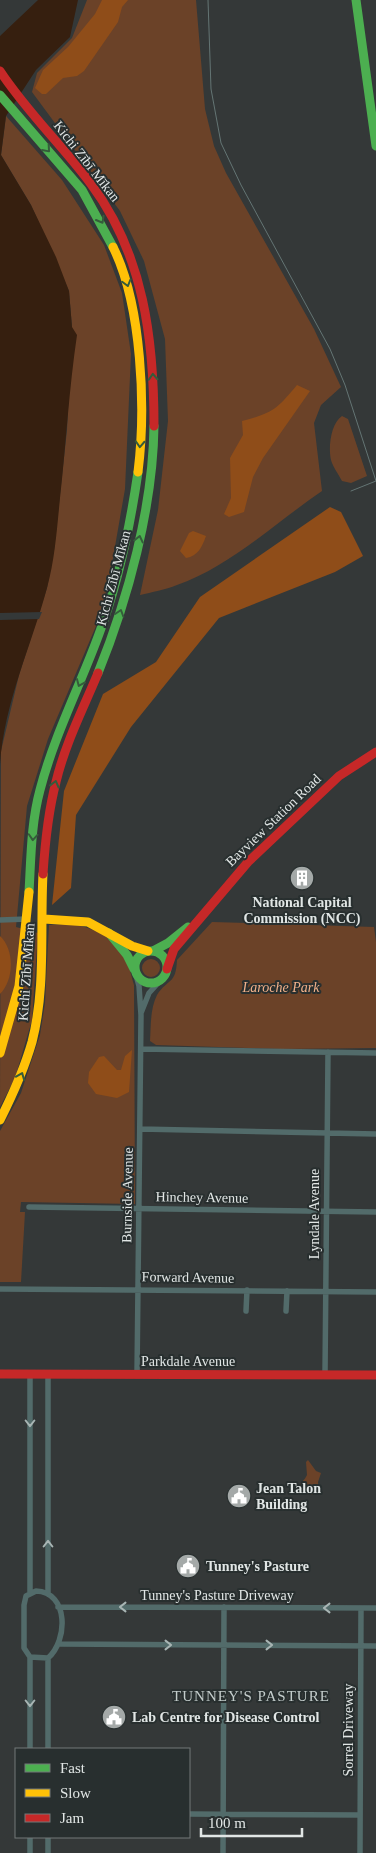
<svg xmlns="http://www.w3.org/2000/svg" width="376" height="1853" viewBox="0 0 376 1853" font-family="Georgia,serif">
  <rect width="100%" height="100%" fill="#343838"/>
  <path fill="#6b4228" d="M87 0H196L205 109 214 146 226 173 314 329 341 387 321 405 314 423 322 491C275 523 231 566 177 585 165 590 152 592 140 595L158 510 168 421 165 339 144 261 120 211 32 92 37 73 72 38Z
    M6 116 62 180 104 245 122 293 131 354 125 489 109 581 96 626 48 739 27 806 16 927 38 933 32 1020 15 1078 0 1107 1 751 19 675 47 588 54 550 67 430 72 327 69 291 31 205 1 155Z
    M342 416 348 419 367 476 351 483 342 481C339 475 333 467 331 460 328 447 331 423 342 416Z
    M212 922 374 927 376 942V1048L281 1049 156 1045 150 1041C151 1026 150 1009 157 995 168 978 176 985 177 960Z
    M69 924C90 926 112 936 123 955 129 963 131 975 134 985L135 1204 21 1202 20 1212H25L21 1282H0V1131L21 1093 40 1035 45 1003 49 925Z
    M142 968a9 9 0 1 1 18 0a9 9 0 1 1-18 0Z
    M308 1460 316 1471 321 1473 318 1482 319 1492 315 1495 303 1494C295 1483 303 1484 307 1475L306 1462Z"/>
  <path fill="#8f4d19" d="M102 0H128L122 7 118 22 84 71 77 76 63 78 46 94H42L35 88 43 70 68 47 95 14Z
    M297 385 310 391 263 458 253 477 244 512 229 517 224 514 231 498 230 458 243 435 242 421C273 413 277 409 297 385Z
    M330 507 341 512 363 556 335 572 219 618 131 727 76 815 71 888 52 905 64 791 103 694 156 662 200 597Z
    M193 531 206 536C202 547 198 556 186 558L180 551 189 533Z
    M0 936C15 950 14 980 0 994Z
    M132 1050 129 1092 117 1098 96 1094 88 1083 89 1072 99 1057 104 1056 117 1070H121L125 1056Z"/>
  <path fill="#361f0f" d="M38 0H78L70 37 36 70 6 116 1 155 31 205 56 257 69 291 72 327 77 335C69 389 66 443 60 498 57 528 55 559 47 588 31 647 4 703 0 765V36Z"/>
  <path fill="#343838" d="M42 612 39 619 0 620V613Z"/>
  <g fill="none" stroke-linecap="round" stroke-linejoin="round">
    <path stroke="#526b6a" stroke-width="5.5" d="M0 920 27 919
      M136 975 139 986 141 1015 137 1375
      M141 1013 149 993 159 982
      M141 1049 376 1053
      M140 1129 376 1134
      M29 1207 376 1212
      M0 1289 376 1292
      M246 1311 247 1290
      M286 1311 287 1291
      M30 1374V1593
      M48 1374V1593
      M325 1375 328 1052
      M36 1591C69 1592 68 1641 48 1658L30 1657 24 1648V1605L26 1596Z
      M58 1607 376 1608
      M60 1644 376 1646
      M30 1657V1749
      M48 1658V1749
      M189 1814 360 1815
      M30 1853V1837
      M48 1853V1837
      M223 1853 224 1607
      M360 1853 361 1608"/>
    <path stroke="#4caf50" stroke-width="9" d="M356 0 376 146
      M0 95 82 190 113 247
      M98 673C128 599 153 507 154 426
      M29 892C31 858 31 823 40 790 54 736 80 686 99 634 119 581 130 527 138 472
      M109 933 127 955 134 969
      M135 967a16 16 0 1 1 32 0a16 16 0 1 1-32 0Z
      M153 951 168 943 188 927"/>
    <path stroke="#ffc107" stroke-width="9" d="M113 247C142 305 146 408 138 472
      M44 919 88 922 132 946 148 951
      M0 1053 19 986 29 892
      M0 1120C13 1094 24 1070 32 1042 46 988 40 930 43 874"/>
    <path stroke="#c62828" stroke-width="9" d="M0 71C27 112 62 145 91 184 144 255 154 340 154 426
      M43 874C45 843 48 812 56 782 65 744 83 709 98 673
      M167 969 174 949 248 862 339 776 376 752
      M0 1374 376 1375"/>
    <path stroke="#647574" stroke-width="1" d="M208 0 211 89 221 143 241 185 330 349 345 385 376 481 351 491"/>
  </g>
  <defs><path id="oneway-chevron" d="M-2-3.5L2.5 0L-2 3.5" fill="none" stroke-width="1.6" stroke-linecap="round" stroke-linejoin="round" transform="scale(1.25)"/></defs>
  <g stroke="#355c3b">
    <use href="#oneway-chevron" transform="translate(47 149) rotate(49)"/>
    <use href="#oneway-chevron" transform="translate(101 220) rotate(60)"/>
    <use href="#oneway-chevron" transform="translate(127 283) rotate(75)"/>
    <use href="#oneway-chevron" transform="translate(153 377) rotate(-93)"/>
    <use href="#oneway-chevron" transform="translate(140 444) rotate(93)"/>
    <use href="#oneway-chevron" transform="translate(139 539) rotate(-77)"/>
    <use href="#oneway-chevron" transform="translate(120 613) rotate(-72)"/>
    <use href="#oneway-chevron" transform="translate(80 683) rotate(113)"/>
    <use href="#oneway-chevron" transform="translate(55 784) rotate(-76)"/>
    <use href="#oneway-chevron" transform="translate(33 837) rotate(94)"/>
    <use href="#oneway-chevron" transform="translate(21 1076) rotate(-68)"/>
  </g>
  <g stroke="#a8b5b4">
    <use href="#oneway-chevron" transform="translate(30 1423) rotate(90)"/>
    <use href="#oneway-chevron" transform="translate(48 1544) rotate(-90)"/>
    <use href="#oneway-chevron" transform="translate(123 1607) rotate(-180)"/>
    <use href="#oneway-chevron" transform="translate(327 1608) rotate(180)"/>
    <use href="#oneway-chevron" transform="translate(168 1645)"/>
    <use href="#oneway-chevron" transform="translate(269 1645)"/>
    <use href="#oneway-chevron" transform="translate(30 1703) rotate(90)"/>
  </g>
  <defs>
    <g id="building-disc" transform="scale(1.25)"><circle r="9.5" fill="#a4a9a8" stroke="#282f2f"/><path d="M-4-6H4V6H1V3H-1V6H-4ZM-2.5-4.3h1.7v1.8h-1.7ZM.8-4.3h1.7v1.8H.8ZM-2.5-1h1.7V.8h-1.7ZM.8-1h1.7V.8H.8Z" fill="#fff"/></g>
    <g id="civic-disc" transform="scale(1.25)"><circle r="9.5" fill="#a4a9a8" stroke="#282f2f"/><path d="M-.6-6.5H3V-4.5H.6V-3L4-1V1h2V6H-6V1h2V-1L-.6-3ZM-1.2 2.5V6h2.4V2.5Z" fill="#fff"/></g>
  </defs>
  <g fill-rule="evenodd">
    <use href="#building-disc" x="302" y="878"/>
    <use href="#civic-disc" x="239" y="1496"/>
    <use href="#civic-disc" x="188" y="1566"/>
    <use href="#civic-disc" x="114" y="1717"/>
  </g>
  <g text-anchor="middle" stroke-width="4" stroke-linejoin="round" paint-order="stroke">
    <g font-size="14" fill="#e1e6e5" stroke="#282f2f">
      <text transform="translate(87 161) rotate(52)" y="5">Kichi Zībī Mīkan</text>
      <text transform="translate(113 578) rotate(-75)" y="5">Kichi Zībī Mīkan</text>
      <text transform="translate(273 820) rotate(-44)" y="5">Bayview Station Road</text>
      <text transform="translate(26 972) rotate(-86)" y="5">Kichi Zībī Mīkan</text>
      <text transform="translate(127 1195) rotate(-89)" y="5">Burnside Avenue</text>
      <text transform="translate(202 1197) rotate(1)" y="5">Hinchey Avenue</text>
      <text transform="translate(314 1214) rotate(-90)" y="5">Lyndale Avenue</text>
      <text transform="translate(188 1277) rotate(1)" y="5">Forward Avenue</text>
      <text x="188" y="1366">Parkdale Avenue</text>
      <text x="217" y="1600">Tunney's Pasture Driveway</text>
      <text transform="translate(348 1730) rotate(-90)" y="5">Sorrel Driveway</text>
    </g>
    <g font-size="14" font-weight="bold" fill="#e1e6e5" stroke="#282f2f" text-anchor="start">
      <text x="302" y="907" text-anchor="middle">National Capital<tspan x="302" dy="16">Commission (NCC)</tspan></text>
      <text x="256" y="1493">Jean Talon<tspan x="256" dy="16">Building</tspan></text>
      <text x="206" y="1571">Tunney's Pasture</text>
      <text x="132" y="1722">Lab Centre for Disease Control</text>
    </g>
    <g font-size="14" font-style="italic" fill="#f2b18a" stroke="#282f2f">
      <text x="281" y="992">Laroche Park</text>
    </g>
    <g font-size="15" letter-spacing="1" fill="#c3cccb" stroke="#282f2f">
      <text x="251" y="1701">TUNNEY'S PASTURE</text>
    </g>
  </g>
  <rect x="15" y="1748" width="175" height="90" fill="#282f2f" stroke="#727878"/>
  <rect x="25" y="1764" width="25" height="8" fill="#4caf50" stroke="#727878"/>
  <text x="60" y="1773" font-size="15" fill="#e1e6e5">Fast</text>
  <rect x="25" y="1789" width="25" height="8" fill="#ffc107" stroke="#727878"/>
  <text x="60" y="1798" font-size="15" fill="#e1e6e5">Slow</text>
  <rect x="25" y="1814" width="25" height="8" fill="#c62828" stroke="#727878"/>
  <text x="60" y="1823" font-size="15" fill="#e1e6e5">Jam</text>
  <path d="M201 1828v8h101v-8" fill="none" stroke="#e1e6e5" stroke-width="2.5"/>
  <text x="208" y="1828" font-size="15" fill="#e1e6e5" stroke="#282f2f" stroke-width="4" paint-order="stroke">100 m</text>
</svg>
